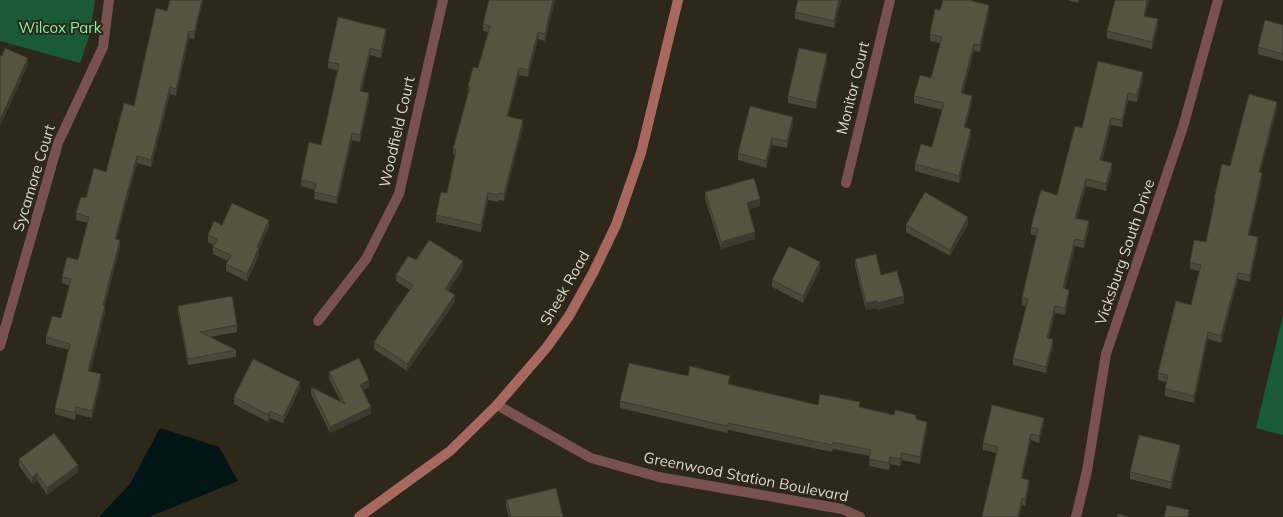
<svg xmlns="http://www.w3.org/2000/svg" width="1283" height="517" viewBox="0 0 1283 517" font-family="Mulish,sans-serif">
  <rect width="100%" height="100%" fill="#2d2819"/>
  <path fill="#195b34" d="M0 0H95L90 34 80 63 0 41Z
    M1283 315V435L1256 428Z"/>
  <path fill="#031417" d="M160 428 219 447 238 481 149 517H99L130 484Z"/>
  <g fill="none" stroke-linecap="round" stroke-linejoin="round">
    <path stroke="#7a524d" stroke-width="10" d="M846 183 890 0
      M318 321 366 259 399 194 443 0
      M0 346 58 143 103 47 109 0
      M497 405 591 458 659 477 842 509 860 517
      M1076 517 1087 471 1106 354 1183 127 1218 0"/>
    <path stroke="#a86860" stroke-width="10" d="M359 517 450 451 497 405 547 347 569 316 593 273 616 225 641 153 678 0"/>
  </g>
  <path fill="#4c4738" d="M203 0 194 39 189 38 176 96 170 94 151 167 137 163 116 239 120 247 105 305V312L90 372 101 381 92 418 76 414 75 420 55 414V408L69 350 46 344V337L61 318 70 286 62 283V277L78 260 88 223 76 220V213L86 198 106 172 134 106 167 11Z
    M489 0H555L545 41 538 39 528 77 519 75 508 116 523 127 504 201 499 200 498 202 488 200 481 232 436 222V215L447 193 455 156 453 155V149L468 93V86L478 68 488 32 483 31V24Z
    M798 0H841L834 28 795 19V12Z
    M1067 0H1079L1078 3Z
    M1115 0H1149L1145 16 1158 26 1152 49 1107 38V31Z
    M974 1 989 12 980 52 974 51 963 93 972 103 965 127 971 136 959 183 915 171V164L932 147 942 110 914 103V96L931 78 940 43 930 41V34L940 10Z
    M1283 25V61L1258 54V47Z
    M386 36 381 58 370 55 362 91 369 100 360 142 352 140 337 204 314 199 315 190 301 186V180L321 145 338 71 328 68V62Z
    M827 61 816 109 788 103V96Z
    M1143 79 1137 102 1128 100 1122 127 1111 125 1102 161 1112 170 1106 191 1086 186 1077 218 1089 228 1084 248 1075 246 1065 289 1069 297 1065 315 1055 313 1049 338 1053 346 1046 373 1013 365V358L1026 306 1022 305V298L1036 236 1031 234V227L1057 195 1082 128Z
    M1277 109 1260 173 1262 180 1249 235 1258 244 1250 282 1238 279 1221 343 1208 339 1194 403 1165 396V389L1166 382 1158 380V373L1191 305 1199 271 1190 269V262L1206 242 1214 204V199L1230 166Z
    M793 124 787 148 772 145 766 168 738 160V153Z
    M705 192 760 206 749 209 755 239 721 249 705 199Z
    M968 224 950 256 906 232V225Z
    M222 225 269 227 259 249V255L247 281 226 271V264L228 261 213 254V247L214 245 208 242V235Z
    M855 259 881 275 904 303 877 310V308L866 310 855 266Z
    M416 260 463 268 448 291 455 302 407 371 374 349V342L410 290 396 281V275Z
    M820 269 803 303 772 287V280Z
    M178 306 237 325V332L210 337 236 350V357L188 365 178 313Z
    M329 372 369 387 363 390 371 414 330 433 311 394V387L341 402 329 379Z
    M688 376 730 383 729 384 818 405 860 407 916 420 927 429 920 464 902 460 900 466 890 464 889 470 869 466 870 456 833 449 832 452 728 430 727 433 620 408V401Z
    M300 388 283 423 270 418 268 422 234 404V397Z
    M1044 424 1039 443 1031 440 1022 478 1029 486 1025 506 1022 505 1019 517H982L996 453 983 450V443Z
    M1180 452 1171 489 1130 479V472Z
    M19 459 78 472 47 495 37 480 32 484 19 466Z
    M506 500 563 517H509L506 507Z"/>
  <path fill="#3e392e" d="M202 0H203L194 39V32Z
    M553 0H555L545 41V34Z
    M839 0H841L834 28V21Z
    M1147 0H1149L1144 23V16Z
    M989 5V12L980 52V45Z
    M1158 19V26L1152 49V42Z
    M386 29V36L381 58V51Z
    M189 31V38L176 96V89Z
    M538 32V39L528 77V70Z
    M974 44V51L961 100V93Z
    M370 48V55L360 98V91Z
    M827 54V61L816 109V103Z
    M28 58V65L0 127V120Z
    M519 68V75L507 123V116Z
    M1143 72V79L1137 102V95Z
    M170 87V94L151 167V160Z
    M369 93V100L360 142V135Z
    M1128 93V100L1122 127V120Z
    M972 96V103L964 134V127Z
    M1277 102V109L1259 179V172Z
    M793 117V124L787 148V141Z
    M1111 118V125L1100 167V160Z
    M523 120V127L504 201V194Z
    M971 129V136L959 183V176Z
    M352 133V140L337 204V197Z
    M772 138V145L766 168V161Z
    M137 156V163L115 246V239Z
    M1112 163V170L1106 191V184Z
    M1262 173V180L1248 242V235Z
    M1086 179V186L1075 225V218Z
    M488 193V200L481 232V225Z
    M760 199V206L747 210V203Z
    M968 217V224L950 256V250Z
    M269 220V227L259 249V255L247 281V274L257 247Z
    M1089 221V228L1084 248V241Z
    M755 232V239L721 249V242Z
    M1258 237V244L1250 282V275Z
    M1075 239V246L1063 295V288Z
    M120 240V247L103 312V305Z
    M463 261V268L445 296V289Z
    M820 262V269L803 303V296Z
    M1238 273V279L1221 343V336Z
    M1069 290V297L1065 315V308Z
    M455 295V302L407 371V364Z
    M904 296V303L877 310V303Z
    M877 301V308L866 310V303Z
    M105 305V312L88 378V371Z
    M1055 306V313L1047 345V338Z
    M1208 332V339L1194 403V396Z
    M1053 339V346L1046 373V367Z
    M101 374V381L92 418V411Z
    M369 380V387L360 392V385Z
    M300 382V388L283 423V417Z
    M76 407V414L75 420V413Z
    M371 407V414L330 433V427Z
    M270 411V418L268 422V415Z
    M1044 418V424L1039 443V436Z
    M927 422V429L920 464V457Z
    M1031 434V440L1021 485V478Z
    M1180 445V452L1171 489V482Z
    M902 453V460L900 466V459Z
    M890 457V464L889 470V463Z
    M78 465V472L47 495V488Z
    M37 473V480L32 484V477Z
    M1029 480V486L1025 506V499Z
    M1022 498V505L1019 517H1018Z"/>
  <path fill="#585241" stroke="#3e392e" d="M170 0H202L194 32 189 31 176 89 170 87 151 160 137 156 115 239 120 240 103 305H105L88 371 101 374 92 411 76 407 75 413 55 408 70 344 46 337 52 316 61 318 71 279 62 277 67 257 78 260 89 217 76 213 81 197 86 198 94 168 106 172 124 103 134 106 156 8 167 11Z
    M489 0H553L545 34 538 32 528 70 519 68 507 116 523 120 504 194 499 193 498 195 488 193 481 225 436 215 441 192 447 193 456 150 453 149 470 87 468 86 473 67 478 68 490 26 483 24Z
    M798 0H839L834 21 795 12Z
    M943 0H972V1L989 5 980 45 974 44 961 93 972 96 964 127 971 129 959 176 915 164 921 144 932 147 944 103 914 96 920 75 931 78 942 37 930 34 935 9 940 10Z
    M1115 0H1147L1144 16 1158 19 1152 42 1107 31Z
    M338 17 386 29 381 51 370 48 360 91 369 93 360 135 352 133 337 197 314 192 316 183 301 180 309 142 321 145 339 64 328 62Z
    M1265 20 1283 25V54L1258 47Z
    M5 48 28 58 0 120V55L2 56Z
    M799 48 827 54 816 103 788 96Z
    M1098 61 1143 72 1137 95 1128 93 1122 120 1111 118 1100 160 1112 163 1106 184 1086 179 1075 218 1089 221 1084 241 1075 239 1063 288 1069 290 1065 308 1055 306 1047 338 1053 339 1046 367 1013 358 1028 299 1022 298 1038 229 1031 227 1041 190 1057 195 1075 126 1082 128Z
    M1249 94 1277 102 1259 172 1262 173 1248 235 1258 237 1250 275 1238 273 1221 336 1208 332 1194 396 1165 389 1168 375 1158 373 1176 301 1191 305 1201 265 1190 262 1194 240 1206 242 1215 199H1214L1222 164 1230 166Z
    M750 106 793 117 787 141 772 138 766 161 738 153Z
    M754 178 760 199 747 203 755 232 721 242 705 192Z
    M925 192 968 217 950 250 906 225Z
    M232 203 269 220 257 247 259 248 247 274 226 264 231 255 213 247 217 239 208 235 214 221 222 225Z
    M429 240 463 261 445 289 455 295 407 364 374 342 413 285 396 275 408 256 416 260Z
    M789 246 820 262 803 296 772 280Z
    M876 254 881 275 897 271 904 296 877 303V301L866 303 855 259Z
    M232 296 237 325 200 332 236 350 188 359 178 306Z
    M359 358 369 380 360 385 371 407 330 427 311 387 345 404 329 372Z
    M253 359 300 382 283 417 270 411 268 415 234 397Z
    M629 363 688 376 690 366 730 376 728 384 818 405 820 394 860 402 859 407 894 415 895 410 916 415V419L927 422 920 457 902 453 900 459 890 457 889 463 869 459 871 450 833 442 832 445 728 423 727 426 620 401Z
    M992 405 1044 418 1039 436 1031 434 1021 478 1029 480 1025 499 1022 498 1018 517H985L982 516 998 447 983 443Z
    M54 433 78 465 47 488 37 473 32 477 19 459Z
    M1139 435 1180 445 1171 482 1130 472Z
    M556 488 563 517H511L506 500Z
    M1167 505 1189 510 1188 517H1164Z
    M1118 514 1129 517H1117Z"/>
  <g text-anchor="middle" stroke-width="4" stroke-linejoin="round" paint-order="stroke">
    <g font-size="15" fill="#7ff5a7" stroke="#2d2819">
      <text x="60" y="33">Wilcox Park</text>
    </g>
    <g font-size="15" fill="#dbd7ce" stroke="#2d2819">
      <text transform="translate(853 88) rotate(-76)" y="5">Monitor Court</text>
      <text transform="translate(397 132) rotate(-77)" y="5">Woodfield Court</text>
      <text transform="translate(34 178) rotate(-73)" y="5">Sycamore Court</text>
      <text transform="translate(1125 252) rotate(-71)" y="5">Vicksburg South Drive</text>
      <text transform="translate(565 288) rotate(-60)" y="5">Sheek Road</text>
      <text transform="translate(746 477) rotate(11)" y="5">Greenwood Station Boulevard</text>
    </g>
  </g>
</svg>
